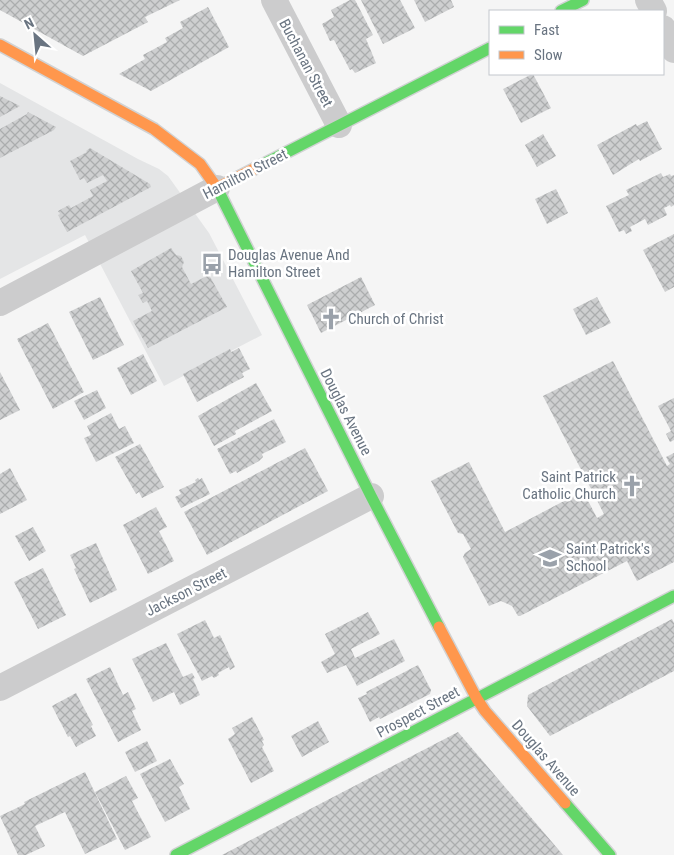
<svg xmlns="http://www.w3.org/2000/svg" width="674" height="855" viewBox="0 0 674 855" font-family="'Roboto Condensed',sans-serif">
  <defs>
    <pattern id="building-cross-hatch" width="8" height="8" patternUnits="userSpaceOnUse" patternTransform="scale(1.25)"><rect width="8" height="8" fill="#cecfd0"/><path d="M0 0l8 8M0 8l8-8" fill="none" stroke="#abadae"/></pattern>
  </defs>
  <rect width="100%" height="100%" fill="#f5f5f5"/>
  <path fill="#e4e5e6" d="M0 83 138 159 159 169 168 176 209 233 262 335 164 386 85 235 0 279Z"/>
  <path fill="url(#building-cross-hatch)" d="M0 0H180L145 17 148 22 83 56 0 10Z
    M350 0H355L373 35 366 39 376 63 355 73 352 69 350 70 334 40 330 41 322 24 334 17 331 10Z
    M361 0H400L415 28 383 44Z
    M414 0H451L454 7 425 22Z
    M208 7 229 47 151 91 119 74 145 59 143 55 167 42 165 38 183 28 180 22Z
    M532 74H533L551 108 521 123 503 89Z
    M0 96 20 106 0 117Z
    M28 112 56 127 54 130 0 158V129L27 114Z
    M647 121 662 149 640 161 639 159 629 165 613 175 597 145 636 124 637 126Z
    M543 134 556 156 537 167 525 145Z
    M90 148 150 184 151 187 67 232 58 215 60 214 58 211 69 205 71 208 93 196 90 190 107 181 103 175 87 183 84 178 80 180 70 161 87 152 86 151Z
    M661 173 663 177 670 174 671 176 674 175V205L671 207 670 205 664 208 667 215 648 225 645 219 630 227 632 231 626 234 624 230 619 232 606 206 629 195 626 190Z
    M556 189 568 213 547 224 535 199Z
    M674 234V287L665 292 643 250Z
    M171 248 176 255 181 256 184 262 182 267 191 284 209 275 227 307 148 348 133 321 152 311 147 301 143 303 138 295 143 293 131 271Z
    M361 277 375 305 321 333 307 305Z
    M100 297 124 345 93 360 69 312Z
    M597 297 611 323 586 335 573 309Z
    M48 323 84 392 53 409 17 339Z
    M239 348 250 369 242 373 244 377 197 402 183 374 230 349 231 352Z
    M143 354 157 381 131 395 117 368Z
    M613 361 667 466 670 464 666 457 674 453V562L637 581 627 561 520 616H518L512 606 501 601 489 606 463 557 465 553 471 549 463 534 458 533 431 481 469 462 505 532 583 491 597 518 604 514 543 396Z
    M0 372 20 410 0 420Z
    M256 383 272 411 235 431 236 434 214 446 198 416Z
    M97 390 106 408 84 420 74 401Z
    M674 398V440L670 442 666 434 671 431 658 406Z
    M111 413 119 429 125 426 134 443 96 462 84 438 91 435 87 426Z
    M274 419 286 442 262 454 263 457 259 461 237 473 236 471 230 474 217 449Z
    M140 444 164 487 142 498 139 492 136 494 115 457Z
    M305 448 328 491 207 555 184 512Z
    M10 468 27 500 0 514V474Z
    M198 478 199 480 202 478 210 494 181 508 175 497 181 494 179 490 196 482 195 480Z
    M156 507 167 527 159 531 174 561 148 574 123 525Z
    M33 527 46 551 29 561 15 536Z
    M96 543 117 590 90 603 74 569 76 568 70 555Z
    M43 568 66 615 38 629 14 582Z
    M368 612 380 634 351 649 355 658 394 639 405 661 357 686 346 665 327 673 321 662 335 654 325 634Z
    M672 619 674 623V671L550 736 527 706 528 695Z
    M205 620 214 638 220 635 235 667 230 670 229 667 218 673 219 675 214 678 212 676 202 681 177 634Z
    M166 643 183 677 192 673 195 678 193 679 200 695 180 705 174 692 153 702 132 659Z
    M418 665 431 690 430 694 380 719 379 717 370 722 358 698 367 694 366 692Z
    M110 667 123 695 128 692 136 709 132 711 141 730 118 742 86 679Z
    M76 693 93 725 91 726 96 736 76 747 70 736 68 737 52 706Z
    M252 717 264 740 262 741 264 745 262 747 274 771 251 783 228 739 235 734 232 728Z
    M318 721 329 742 302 757 291 736Z
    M458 732 563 855H222Z
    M147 741 157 761 135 772 125 752Z
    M170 759 184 784 179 787 190 809 165 822 140 774Z
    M85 772 117 839 85 854 65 812 35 826 45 846 26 855H18L0 816 25 804 24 802Z
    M126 776 138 798 132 801 151 837 125 850 95 792Z"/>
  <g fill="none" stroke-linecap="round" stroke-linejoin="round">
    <g stroke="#d1d2d3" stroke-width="14">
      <path id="fast" d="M561 11 583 0
        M256 168 490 48
        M217 188 371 496 439 627
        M565 803 610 855
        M176 855 674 596"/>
    </g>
    <g stroke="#d1d2d3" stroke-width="14">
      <path id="slow" d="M0 45 154 129 200 164 217 188 256 168
        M439 627 477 699 485 711 565 803"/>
    </g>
    <path stroke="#cccccd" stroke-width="26" d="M274 0 339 125
      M648 0 654 11
      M663 28 674 50
      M0 303 217 188
      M0 688 371 496"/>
    <use href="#fast" stroke="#63d668" stroke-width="11"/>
    <use href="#slow" stroke="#ff974d" stroke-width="11"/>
  </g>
  <defs>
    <g id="bus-bare" transform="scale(1.725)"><path d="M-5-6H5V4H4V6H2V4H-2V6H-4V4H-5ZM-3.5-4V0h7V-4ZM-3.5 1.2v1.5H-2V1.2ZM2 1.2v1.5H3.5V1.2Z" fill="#9aa1aa" stroke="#fff" stroke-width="2.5" paint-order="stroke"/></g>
    <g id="church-bare" transform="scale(1.725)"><path d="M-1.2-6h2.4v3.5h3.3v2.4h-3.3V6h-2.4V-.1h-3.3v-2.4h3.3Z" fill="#9aa1aa" stroke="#fff" stroke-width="2.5" paint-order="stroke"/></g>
    <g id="school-bare" transform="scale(1.725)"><path d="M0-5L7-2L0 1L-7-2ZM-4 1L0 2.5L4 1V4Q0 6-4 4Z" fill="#9aa1aa" stroke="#fff" stroke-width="2.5" paint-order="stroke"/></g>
  </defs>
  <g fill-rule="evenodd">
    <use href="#bus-bare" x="212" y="264"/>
    <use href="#church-bare" x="331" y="319"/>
    <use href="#church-bare" x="632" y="486"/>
    <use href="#school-bare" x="550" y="558"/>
  </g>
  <g text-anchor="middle" stroke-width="5" stroke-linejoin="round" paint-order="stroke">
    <g font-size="15" fill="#697481" stroke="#fff">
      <text transform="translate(306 63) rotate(62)" y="5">Buchanan Street</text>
      <text transform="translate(245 174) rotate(-27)" y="5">Hamilton Street</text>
      <text transform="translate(346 412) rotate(63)" y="5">Douglas Avenue</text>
      <text transform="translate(186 592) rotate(-27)" y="5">Jackson Street</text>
      <text transform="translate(418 712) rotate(-28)" y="5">Prospect Street</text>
      <text transform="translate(546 758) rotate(49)" y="5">Douglas Avenue</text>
    </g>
    <g font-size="15" fill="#697481" stroke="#fff" text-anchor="start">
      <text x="228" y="260">Douglas Avenue And<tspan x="228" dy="17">Hamilton Street</tspan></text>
      <text x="348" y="324">Church of Christ</text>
      <text x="616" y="482" text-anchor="end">Saint Patrick<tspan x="616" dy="17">Catholic Church</tspan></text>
      <text x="566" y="554">Saint Patrick's<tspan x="566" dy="17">School</tspan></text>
    </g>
  </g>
  <rect x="489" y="10" width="175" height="65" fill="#ffffff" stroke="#c3c7cd"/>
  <rect x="499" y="26" width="25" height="8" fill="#63d668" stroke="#c3c7cd"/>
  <text x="534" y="35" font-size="15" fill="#697481">Fast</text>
  <rect x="499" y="51" width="25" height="8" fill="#ff974d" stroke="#c3c7cd"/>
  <text x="534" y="60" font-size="15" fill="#697481">Slow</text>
  <g transform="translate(35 35) rotate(333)" stroke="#ffffff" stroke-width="4" paint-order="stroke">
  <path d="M0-4L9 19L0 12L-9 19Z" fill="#697481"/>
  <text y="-8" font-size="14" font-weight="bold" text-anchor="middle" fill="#697481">N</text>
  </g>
</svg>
